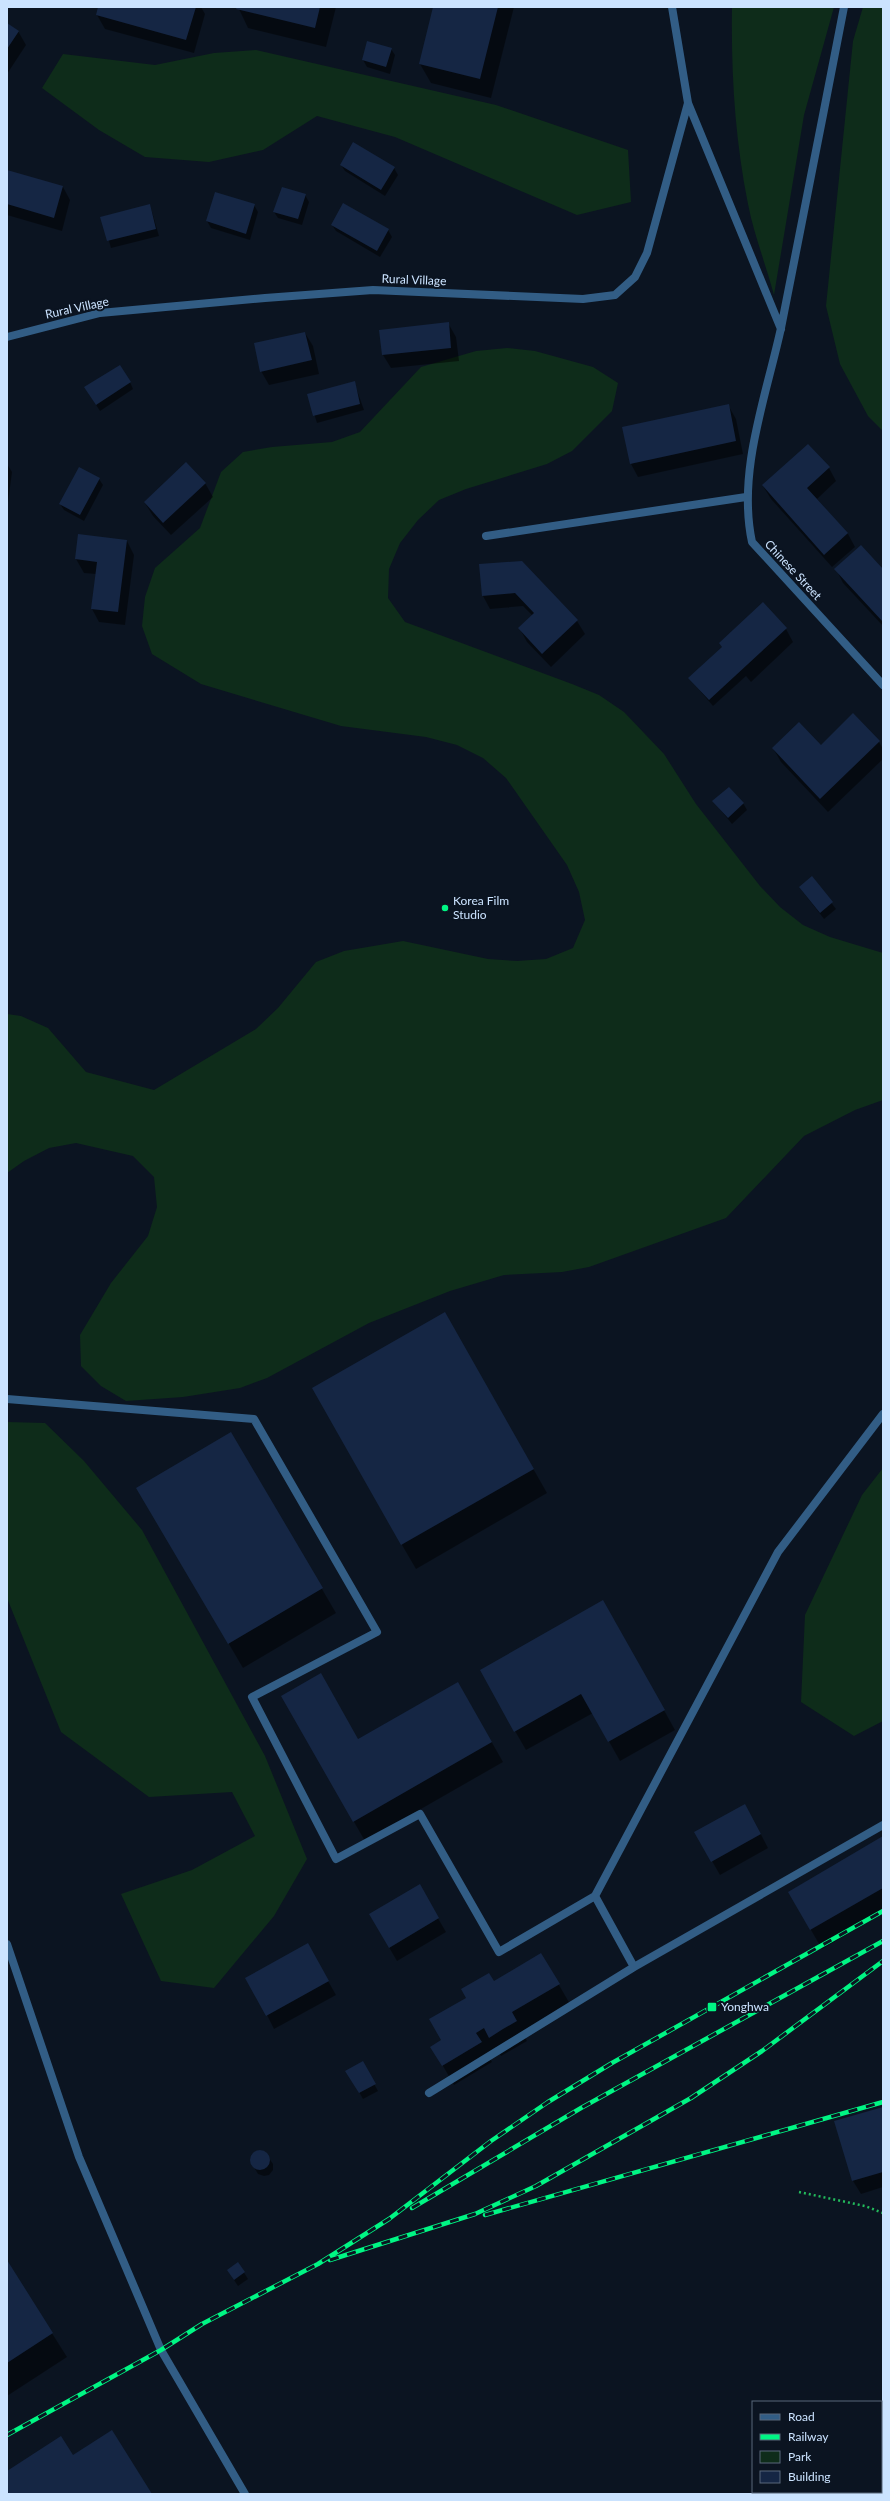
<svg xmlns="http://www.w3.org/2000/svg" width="890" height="2501" viewBox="0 0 890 2501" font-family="Lato,sans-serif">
  <rect width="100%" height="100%" fill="#0b1421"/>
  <path fill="#0e2c1a" d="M732 7H834L804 115 774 295C766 265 754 235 748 204 735 139 731 74 732 7Z
    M863 7H883V431L868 416 840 364 826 306 853 41Z
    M256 50 496 105 628 150 631 202 577 215 395 137 317 116 263 150 209 162 145 157 99 130 42 88 63 54 155 65 214 53Z
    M507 348 535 351 593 367 618 383 612 411 572 451 547 464 466 489 439 500 418 520 400 543 389 569 388 598 405 622 572 684 599 695 624 712 664 754 696 804 760 886 780 907 803 925 830 937 883 953V1100L855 1110 804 1136 726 1218 589 1267 562 1272 504 1275 450 1291 369 1323 267 1378 240 1388 183 1397 126 1401 101 1386 81 1366 80 1335 111 1283 148 1236 157 1207 154 1177 133 1156 76 1143 49 1148 24 1161 7 1173V1014L21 1016 48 1028 86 1072 154 1090 256 1029 278 1008 316 962 344 951 403 941 488 959 517 961 546 959 573 948 585 920 579 892 567 865 506 778 483 758 457 745 426 737 341 726 201 684 152 654 142 626 145 597 155 568 200 528 221 472 243 452 272 447 332 442 360 432 421 367 476 351Z
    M7 1422 45 1423 84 1461 142 1530 265 1756 307 1859 274 1916 214 1988 161 1981 121 1894 192 1870 255 1836 232 1792 149 1797 61 1732 7 1598Z
    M883 1468V1721L854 1736 801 1702 805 1615 862 1495Z"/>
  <path fill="#0007" d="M99 7H201L205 14 194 53 105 29 97 15Z
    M238 7H336L326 47 248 28Z
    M434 7H514L491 98 431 83 420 64Z
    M7 24 18 31 26 45 7 74Z
    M391 49 395 55 390 74 367 67 363 60Z
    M341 165 394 168 398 175 385 196 345 171Z
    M7 171 63 187 70 200 62 231 7 215Z
    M305 195 309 202 302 225 278 218 274 212Z
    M150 205 159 236 111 248 102 217Z
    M254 205 258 212 250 240 211 228 207 221Z
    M332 225 388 230 392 237 380 257 336 231Z
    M448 323 456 337 459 361 391 368 383 355Z
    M305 333 313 346 319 374 269 385 261 371Z
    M130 382 133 389 100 411 89 394Z
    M354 382 364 410 317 423 308 395Z
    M728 405 736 419 743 454 638 477 631 464Z
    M7 464 12 472 8 502 7 501Z
    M829 468 836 481 817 499 848 534 855 547 832 567 771 499 763 486Z
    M99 479 103 485 84 521 64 510 60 504Z
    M205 483 213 497 171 535 153 516 145 503Z
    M127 541 134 555 125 625 99 622 92 609 96 574 84 573 76 559Z
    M480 565 577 621 585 634 551 667 527 642 520 629 533 616 523 606 490 609 483 596Z
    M836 569 883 571V626L843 583Z
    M786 629 793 642 751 682 746 676 713 706 689 678Z
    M853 715 879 742 883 749V759L828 812 781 762 773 748 821 746Z
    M714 802 743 803 747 810 732 824Z
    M812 877 836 909 824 919 800 888Z
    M445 1314 547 1493 416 1569 402 1545Z
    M231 1433 336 1613 243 1668 152 1513Z
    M614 1620 675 1730 620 1761 593 1713 526 1750 515 1731Z
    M458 1683 503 1762 365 1841 319 1761Z
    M753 1819 768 1848 720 1875 696 1833Z
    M883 1837V1913L822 1949 789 1892Z
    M419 1886 446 1932 397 1961 370 1915Z
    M307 1944 336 1995 274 2029 267 2015Z
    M541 1954 570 2004 522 2032 527 2041 501 2056 496 2047 487 2053 492 2062 454 2085 432 2047 442 2041 467 1998Z
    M362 2062 378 2091 363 2099 347 2071Z
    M883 2108V2187L861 2194 853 2181Z
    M260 2150 265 2152 273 2164V2170L269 2175 264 2176 258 2174 251 2162 255 2152Z
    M7 2262 67 2357 7 2396Z
    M238 2263 248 2279 238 2286 232 2277Z"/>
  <path fill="#152644" d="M98 7H196L186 40 96 15Z
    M237 7H320L315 28 236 9Z
    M433 7H498L480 79 419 64Z
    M7 23 19 31 7 49Z
    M367 41 392 48 386 67 362 60Z
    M353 142 395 167 381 190 340 165Z
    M7 170 63 186 54 218 7 204Z
    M282 187 306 194 298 219 273 212Z
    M215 192 255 204 246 234 206 221Z
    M343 203 389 229 377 251 331 225Z
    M150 204 156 229 107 241 100 217Z
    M449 322 451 348 382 355 379 330Z
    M305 332 312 360 260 372 254 343Z
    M120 365 131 382 96 405 84 387Z
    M355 381 360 404 313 416 307 394Z
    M729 404 736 441 630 464 622 427Z
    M808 444 830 467 807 488 848 533 824 555 762 485Z
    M186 462 206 483 163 523 144 502Z
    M79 467 100 478 80 515 59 504Z
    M78 534 127 540 118 612 91 609 97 562 75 559Z
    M861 545 883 569V622L834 569Z
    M522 561 578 620 542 654 518 628 534 613 515 593 482 596 479 564Z
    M763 602 787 628 709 700 688 678 722 647 719 643Z
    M853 713 880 741 820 799 772 748 799 722 821 745Z
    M729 787 744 803 728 818 712 801Z
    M812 876 833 902 820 913 799 887Z
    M445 1312 534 1469 401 1545 312 1388Z
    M231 1432 323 1588 228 1644 136 1488Z
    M603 1600 665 1710 608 1742 581 1694 514 1732 480 1670Z
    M321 1673 358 1739 458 1682 492 1742 353 1822 281 1696Z
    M745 1804 761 1834 711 1862 694 1832Z
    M883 1836V1888L810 1930 788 1892Z
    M420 1884 439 1918 389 1948 369 1914Z
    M308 1943 329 1981 266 2016 245 1978Z
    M541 1953 560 1984 512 2012 517 2021 503 2029 489 2038 484 2028 476 2033 482 2042 442 2066 430 2047 441 2040 429 2019 466 1998 461 1989 489 1973 494 1981Z
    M363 2061 376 2084 359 2093 345 2071Z
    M883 2107V2172L852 2181 834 2121Z
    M250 2160a10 10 0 1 1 20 0a10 10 0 1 1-20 0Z
    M7 2260 53 2333 7 2363Z
    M238 2262 245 2272 234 2280 227 2270Z
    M112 2430 152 2494H7V2471L61 2436 73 2455Z"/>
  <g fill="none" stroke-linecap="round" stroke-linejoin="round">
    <path stroke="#23bb5c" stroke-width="2.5" stroke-dasharray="2 3" stroke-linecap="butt" d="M799 2192 865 2206 883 2213"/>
    <path stroke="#325d85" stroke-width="8" d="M672 7 688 103 781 329
      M844 7C823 114 803 221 781 328 766 397 737 472 752 542L883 685
      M7 337 100 313 265 298 373 290 583 299 615 295 635 277 647 253 688 103
      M486 536 746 497
      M7 1399 254 1419 377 1632 252 1697 336 1859 420 1814 499 1952 595 1896 778 1552 883 1414
      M595 1896 634 1967
      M429 2093 634 1967 883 1825"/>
    <path stroke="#325d85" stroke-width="8" d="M7 1944 79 2157 161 2350 245 2494"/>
    <g stroke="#00f684" stroke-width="4.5">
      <path id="rail" d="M412 2208 581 2108 883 1941
        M485 2215 883 2102
        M330 2260 475 2214 536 2186 691 2098 762 2051 883 1961
        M7 2435 161 2350 202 2324 318 2264 389 2219 491 2141 548 2102 612 2063 883 1911"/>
    </g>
    <use href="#rail" stroke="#0b1421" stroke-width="3" stroke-dasharray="9" stroke-linecap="butt"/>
  </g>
  <g fill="#00f684" stroke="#0b1421" stroke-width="1.5">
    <circle cx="445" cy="908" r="4"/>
    <rect x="707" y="2002" width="10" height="10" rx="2"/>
  </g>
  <g text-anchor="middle" stroke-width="4" stroke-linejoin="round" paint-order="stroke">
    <g font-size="12" fill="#cbe3ff" stroke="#0b1421">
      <text transform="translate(414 280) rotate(2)" y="4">Rural Village</text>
      <text transform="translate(77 308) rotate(-12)" y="4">Rural Village</text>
      <text transform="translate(793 570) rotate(47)" y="4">Chinese Street</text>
    </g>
    <g font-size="12" fill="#cbe3ff" stroke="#0b1421" text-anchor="start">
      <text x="453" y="905">Korea Film<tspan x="453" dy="14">Studio</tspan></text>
      <text x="721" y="2011">Yonghwa</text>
    </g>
  </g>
  <rect width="890" height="2501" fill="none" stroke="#cbe3ff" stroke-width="16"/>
  <rect x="752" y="2401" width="130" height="92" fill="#0b1421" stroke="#58677a"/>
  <rect x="760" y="2414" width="20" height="6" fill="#325d85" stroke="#58677a"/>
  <text x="788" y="2421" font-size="12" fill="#cbe3ff">Road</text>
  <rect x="760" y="2434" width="20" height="6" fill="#00f684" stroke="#58677a"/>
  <text x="788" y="2441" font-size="12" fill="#cbe3ff">Railway</text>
  <rect x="760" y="2451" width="20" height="12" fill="#0e2c1a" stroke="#58677a"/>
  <text x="788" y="2461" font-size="12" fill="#cbe3ff">Park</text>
  <rect x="760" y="2471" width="20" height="12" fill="#152644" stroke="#58677a"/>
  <text x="788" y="2481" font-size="12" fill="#cbe3ff">Building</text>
</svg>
